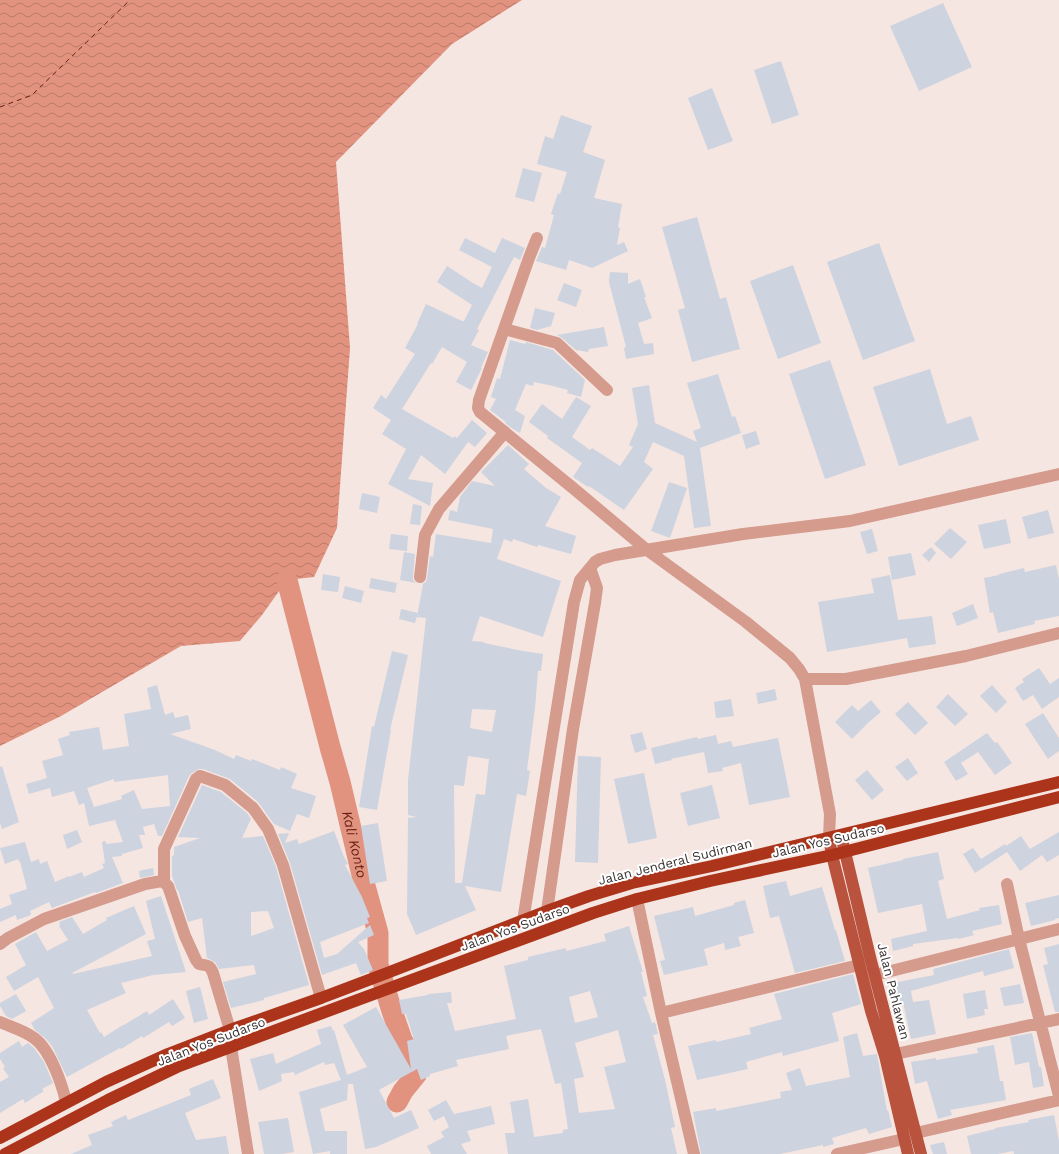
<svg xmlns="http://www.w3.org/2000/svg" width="1059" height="1154" viewBox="0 0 1059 1154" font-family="'Work Sans',sans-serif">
  <defs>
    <pattern id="water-waves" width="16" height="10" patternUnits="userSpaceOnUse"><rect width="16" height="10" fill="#e29380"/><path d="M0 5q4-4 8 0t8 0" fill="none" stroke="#b87969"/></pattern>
  </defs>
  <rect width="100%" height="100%" fill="#f5e6e2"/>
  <path fill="url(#water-waves)" d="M0 0H522L452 44 336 162 350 348 337 528 314 577 287 580 262 615 240 641 181 646 61 716 0 746Z"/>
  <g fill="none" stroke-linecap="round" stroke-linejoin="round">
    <path stroke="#e29380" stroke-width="21" id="s1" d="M287 580 330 747 340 782 362 875 378 933V965L391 1008 402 1040 408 1050 416 1075 403 1091 397 1102"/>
    <path stroke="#651f0f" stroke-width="1" stroke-dasharray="5 4" stroke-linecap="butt" d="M0 107 32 95 130 0"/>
  </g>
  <path fill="#cdd3df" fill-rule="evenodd" d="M943 3 972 67 919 91 890 26Z
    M781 61 799 115 772 124 754 70Z
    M712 88 733 141 708 150 688 98Z
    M561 115 592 126 583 152 605 160 594 198 622 204 618 227 620 228 617 245 624 242 628 251 592 268 569 260 566 270 536 261 542 247 545 248 554 215 551 214 558 193 560 194 567 172 537 164 545 136 553 139Z
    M523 168 542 173 534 202 515 197Z
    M697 217 720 299 726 297 740 349 692 362 678 310 685 308 662 227Z
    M465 238 495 253 502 238 525 248 520 260 514 257 477 329 479 330 471 345 488 352 481 368H482L471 390 456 382 467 362 442 347 432 364 431 363 402 409 453 438 454 436 457 438 472 420 487 433 475 447 468 442 445 474 421 455 408 479 433 483 430 506 388 484 406 449 382 434 391 420 373 408 381 395 386 399 415 354 405 348 418 324H417L426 304 462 321H464L472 305 437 282 447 266 473 283 482 288 492 267 459 250Z
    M879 243 915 341 863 360 827 262Z
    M793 265 821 343 778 359 750 281Z
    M610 272 628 273V284L640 279 646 297H644L652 318 638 323 644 344 653 343 654 354 626 359 624 348 626 347 609 282Z
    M564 283 582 290 576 307 557 300Z
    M535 308 555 313 551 326 537 330 530 328Z
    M604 327 608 346 589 349 588 352 577 350V351L562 338 557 335Z
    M510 340 525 344 526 342 553 350 585 380 581 397 567 393 568 390 553 386 534 382 533 386 526 384 515 410 525 416 520 433 513 429 505 423 506 422 490 410 496 399 491 397 497 378 500 379Z
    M830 360 866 465 825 479 789 374Z
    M930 369 947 424 971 416 979 440 899 466 873 387Z
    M718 374 732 417 735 416 741 433 700 448 711 526 694 528 684 456 653 442 644 462 653 469 624 510 589 486 588 487 573 477 582 463 547 438 548 436 529 422 542 404 562 419 576 397 591 406 572 437 590 450 592 448 620 466 633 447 629 445 638 424 632 388 649 385 655 423 697 442 693 431 701 428 687 383Z
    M756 431 760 444 746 449 742 435Z
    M508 445 529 464 524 469 546 488 561 497 545 526 576 536 571 554 538 545 537 547 513 539 512 542 504 539 497 559 561 581 543 637 480 616 472 641 484 642V643L523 651 543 654 541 671H538L535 708 527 770 530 771 526 796 517 794 501 892 465 886 476 910 416 935 407 914 408 818 417 817 408 815V780L426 618 417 617 423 584H422L426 582 427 578 430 556 433 557 436 534 491 543 493 529 448 520 450 510 457 512 460 497 472 481 495 486 481 472ZM472 709 496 710 492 732 470 728ZM468 756 489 759 485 795 476 794 462 883H455L454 785 464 786Z
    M669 482 687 488 670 538 651 531Z
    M362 493 380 497 377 513 359 509Z
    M413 504 422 506 420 525 410 524Z
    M1048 510 1054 533 1028 539 1022 517Z
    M1006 519 1011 543 984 549 978 525Z
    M950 528 967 542 951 559 934 544Z
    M872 529 878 551 867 554 860 532Z
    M391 534 408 536 407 551 389 549Z
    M931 547 936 553 929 562 922 555Z
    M404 552 415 554 413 576V580L416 583 400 580Z
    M911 553 916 575 892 580 888 557Z
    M1056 565 1059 579V616L1034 621 1035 624 998 633 993 612 990 613 984 578 999 575V574L1024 568 1025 572Z
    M323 574 340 577 338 592 321 590Z
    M890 575 898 620 932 616 936 644 909 648 907 638 827 652 818 602 874 593 871 579Z
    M371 578 397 583 395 593 369 588Z
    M345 586 364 591 361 603 342 598Z
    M973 604 978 618 957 626 952 613Z
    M401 609 418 613 415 623 399 619Z
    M392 651 408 655 390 730H391L377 810 359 807 372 726 374 727Z
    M1039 668 1050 684 1059 678V697L1042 709 1033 695 1023 701 1015 688 1024 682 1022 679Z
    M157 685 165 715 173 712 175 718 188 715 191 729 170 734 215 750 234 759 236 755 251 761 252 759 280 770 281 767 297 774 291 788 316 796 309 818 297 814 290 831 274 824 258 802 230 779 203 769H199L192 773 189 776 162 836H158L154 824 143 827 145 835H139L143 848 122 854V856L112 857 123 883 96 893 95 892 52 908 49 902 30 911 31 915 17 920 16 915 0 922V909L12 904 9 895 27 889 20 861 19 862 18 859 5 864 0 848 25 842 31 862 39 859 40 864 47 861 55 882 69 876V877L82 872 84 877 104 868 102 864 105 863 102 842 105 841 107 844 123 842 115 820 89 826 84 803 79 805 74 791 52 797 50 788 29 794 26 784 47 778 42 761 63 755 58 739 70 735 69 732 99 727 103 750 129 746 124 714 151 709 147 688ZM168 775 170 806 142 809 134 790 121 796 122 799 94 807 87 788 114 779V782Z
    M992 685 1007 702 996 713 980 696Z
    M775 689 777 700 758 704 756 693Z
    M948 694 968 714 955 726 936 707Z
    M731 699 734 716 716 718 714 702Z
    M871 700 881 712 869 722 852 739 835 722 852 705 858 711Z
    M908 702 928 723 915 735 895 714Z
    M1043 713 1059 738V751L1048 759 1025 724Z
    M642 732 647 749 635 753 630 735Z
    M987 733 995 743 997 742 1012 763 995 775 978 752 961 763 968 774 956 781 944 762Z
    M716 735 718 744 731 741 733 747 778 738 790 797 749 805 741 763 722 768 723 771 708 773 704 752 671 759 672 760 655 764 651 748 697 737 698 739Z
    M578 756 601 757 598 863 575 862Z
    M908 758 918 773 907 781 895 767Z
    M2 766 19 822 2 829 0 823V767Z
    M867 770 884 790 872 800 855 780Z
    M644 773 657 838 628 844 614 779Z
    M202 785 221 792 247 813 251 819 242 838 263 836 276 867 309 985 264 998V1000L231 1008 223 982 256 974 254 965 219 969 215 962 207 958 202 918 188 922 178 890H177L172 876V856L174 855V847L200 838 178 837ZM268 911 274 928 251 936V912Z
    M712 785 720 818 688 826 680 793Z
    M378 823 387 881 370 884 361 826Z
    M77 830 82 842 67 849 63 835Z
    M334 831 344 857 348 864 345 865 362 897 370 917 367 918 369 923 320 942 324 958 337 954 370 925 374 935 358 942 364 949 373 970 361 975 356 963 322 975 290 863 278 834 289 833 285 843 297 839 299 844Z
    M1059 832V855L1047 862 1042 855 1020 871 1007 852 975 873 963 854 973 848 981 859 1005 844 1006 846 1021 836 1030 849Z
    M938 852 944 879 938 881 947 919 980 910 979 908 999 905 1002 924 972 931 974 935 959 939 958 938 913 944V946L893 951 891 939 927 931 922 904 878 913 868 868 903 860V859Z
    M153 868 154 875 140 878 139 871Z
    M786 881 790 896 822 887 835 930H836L845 961 795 973 779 916 770 918 763 886Z
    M1059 895V918L1055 919V920L1031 926 1025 903Z
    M161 896 186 972 153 975 121 983 126 993 87 1010 100 1033 101 1032 104 1037 123 1025H124L147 1011 149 1015 173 999 185 1018 172 1026 169 1022 143 1038 142 1036 121 1049 120 1048 67 1077 52 1046 45 1038 35 1030 31 1023 54 1008 38 977 14 991 6 977 26 965 15 944 36 932 47 951 68 940 59 926 60 925 59 922 72 917 83 934 107 920 106 918 134 906 146 934 72 973 73 974 152 956 147 941 155 939 146 901Z
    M745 900 754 933 738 937 741 946 725 950 724 943 704 949 708 965 664 975 660 961 665 960 654 916 693 907 695 916 734 905V903Z
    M629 926 643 972H641L647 996 643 997 652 1023 655 1022 658 1034 653 1035 665 1080 675 1127 671 1128 677 1154H508L505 1133H515L510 1102 528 1099 534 1137 563 1133V1130L568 1129 561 1083 555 1084 541 1029 506 1036 509 1049 456 1060 458 1066 430 1074V1076L421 1080 417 1069 379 1090 394 1118 411 1110 419 1128 376 1147 365 1149 353 1084H348L347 1100 320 1109 325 1131H347V1154H330V1151L313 1154 299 1092 341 1080 334 1063 325 1065 324 1062 295 1075 294 1072 281 1074 282 1081 259 1091 250 1059 273 1053 276 1064 321 1044 317 1030 331 1026 333 1031 334 1030 347 1075 367 1067 343 1025 376 1007 411 1069 407 1041 414 1039 406 1014H402L399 1000 428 995V994L451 992 452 1003H447L455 1031 516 1019 504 966 528 960V957L566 948V951L606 941 604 934ZM590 991 598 1017 575 1023 569 997ZM618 1030 626 1062 604 1067 615 1109 579 1113 574 1079 584 1077 575 1043Z
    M1059 944V1012H1055L1043 965 1048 964 1044 948Z
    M1009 949 1014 968 984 976 983 971 911 991 913 1002 929 1000 936 1034 911 1039 903 1002 897 1004 893 983 934 975 933 969Z
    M853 974 861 1004 832 1013 839 1041 783 1056 782 1052 746 1062 748 1069 697 1080 688 1046 716 1040V1042L751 1034 749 1028 782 1019 774 994Z
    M1020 984 1024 1003 1004 1006 1000 988Z
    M200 987 208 1019 194 1023 186 991Z
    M985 990 988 1009H984L985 1015 967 1019 963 994Z
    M16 994 26 1011 12 1019 6 1016 0 1006V1003Z
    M857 1033 863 1056 877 1054 887 1111 888 1110 892 1127 869 1134 866 1128 832 1138 834 1144 823 1147V1145L780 1154H701L693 1112 716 1108V1111L781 1098 780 1092 792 1090 786 1073 800 1068 806 1086 850 1077 843 1037Z
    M1032 1033 1039 1067H1041L1044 1086 1033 1088 1029 1062 1015 1065 1010 1037Z
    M19 1041 22 1047 28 1043 34 1048 44 1062 53 1083 42 1089 44 1091 25 1103 23 1099 0 1113V1082L9 1077 3 1068 5 1067 0 1059V1053Z
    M994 1045 1000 1081H1003L1006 1100 950 1110 952 1115 938 1119 927 1081 915 1084 911 1062 936 1058V1060L978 1053 977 1048Z
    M213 1079 221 1098 185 1113 196 1140 226 1136 229 1154H71L92 1145 88 1135 113 1126 111 1122 126 1115 128 1120 191 1095 189 1089Z
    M446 1100 454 1114 491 1106 495 1124 467 1131 471 1141 461 1144 467 1154H431L427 1146 444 1137 441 1132 449 1127 444 1116 434 1121 428 1110Z
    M1054 1115 1059 1141V1154H1014L1013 1151 998 1154H971L967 1136 995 1129V1128L1029 1122 1028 1120Z
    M288 1118 294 1152 282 1154H264L258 1122Z
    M944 1142 947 1154H933L930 1145Z"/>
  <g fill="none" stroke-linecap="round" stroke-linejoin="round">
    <path stroke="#d59b8d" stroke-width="12" d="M537 238 529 258 479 400 478 408 480 412 573 488 647 550 746 622 790 658 799 669 805 679 830 814 829 838
      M504 329 557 343 607 390
      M420 577 425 535 439 509 505 432
      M805 679H846L966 656 1059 633
      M164 882V849L196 779 200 776 225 785 253 808 268 829 283 865 321 998
      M1007 884 1019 939 1059 1096
      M637 899 661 1013 694 1154
      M547 911 573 729 595 603 597 588 590 568
      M523 921 574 602 580 580 595 562 600 559 615 555 743 534 850 521 1059 474
      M0 944 8 938 44 919 145 884 162 881 168 886 185 936 196 960 199 964C208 966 209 964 213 973L230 1030
      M875 975 1059 929
      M661 1013 859 965
      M0 1022C11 1027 25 1031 34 1038 50 1049 62 1084 66 1102
      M231 1047 248 1154
      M886 1056 1059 1019
      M916 1133 1059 1100
      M837 1154 904 1139"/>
    <path stroke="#b9533d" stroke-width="12" d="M841 835 870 957 921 1154
      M829 838 832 855 871 1011 885 1056 908 1154"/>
    <path stroke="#ac341a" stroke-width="12" d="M0 1138 106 1082 168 1054 230 1030 321 998 387 973 547 911 589 896 632 883 712 866 1059 782
      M5 1154 108 1100 179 1066 593 913 637 899 710 881 832 855 1059 797"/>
  </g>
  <g text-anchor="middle" stroke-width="4" stroke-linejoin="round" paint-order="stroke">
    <g font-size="13" fill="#393331" stroke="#fff">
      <text transform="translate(828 840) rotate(-13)" y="5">Jalan Yos Sudarso</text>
      <text transform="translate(675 861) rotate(-14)" y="5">Jalan Jenderal Sudirman</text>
      <text transform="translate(515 927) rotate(-20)" y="5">Jalan Yos Sudarso</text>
      <text transform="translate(894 991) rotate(76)" y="5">Jalan Pahlawan</text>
      <text transform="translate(211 1041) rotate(-21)" y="5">Jalan Yos Sudarso</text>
    </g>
    <g font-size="14" font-style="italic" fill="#651f0f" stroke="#fff">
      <text dy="5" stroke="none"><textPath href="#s1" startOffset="273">Kali Konto</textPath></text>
    </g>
  </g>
</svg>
